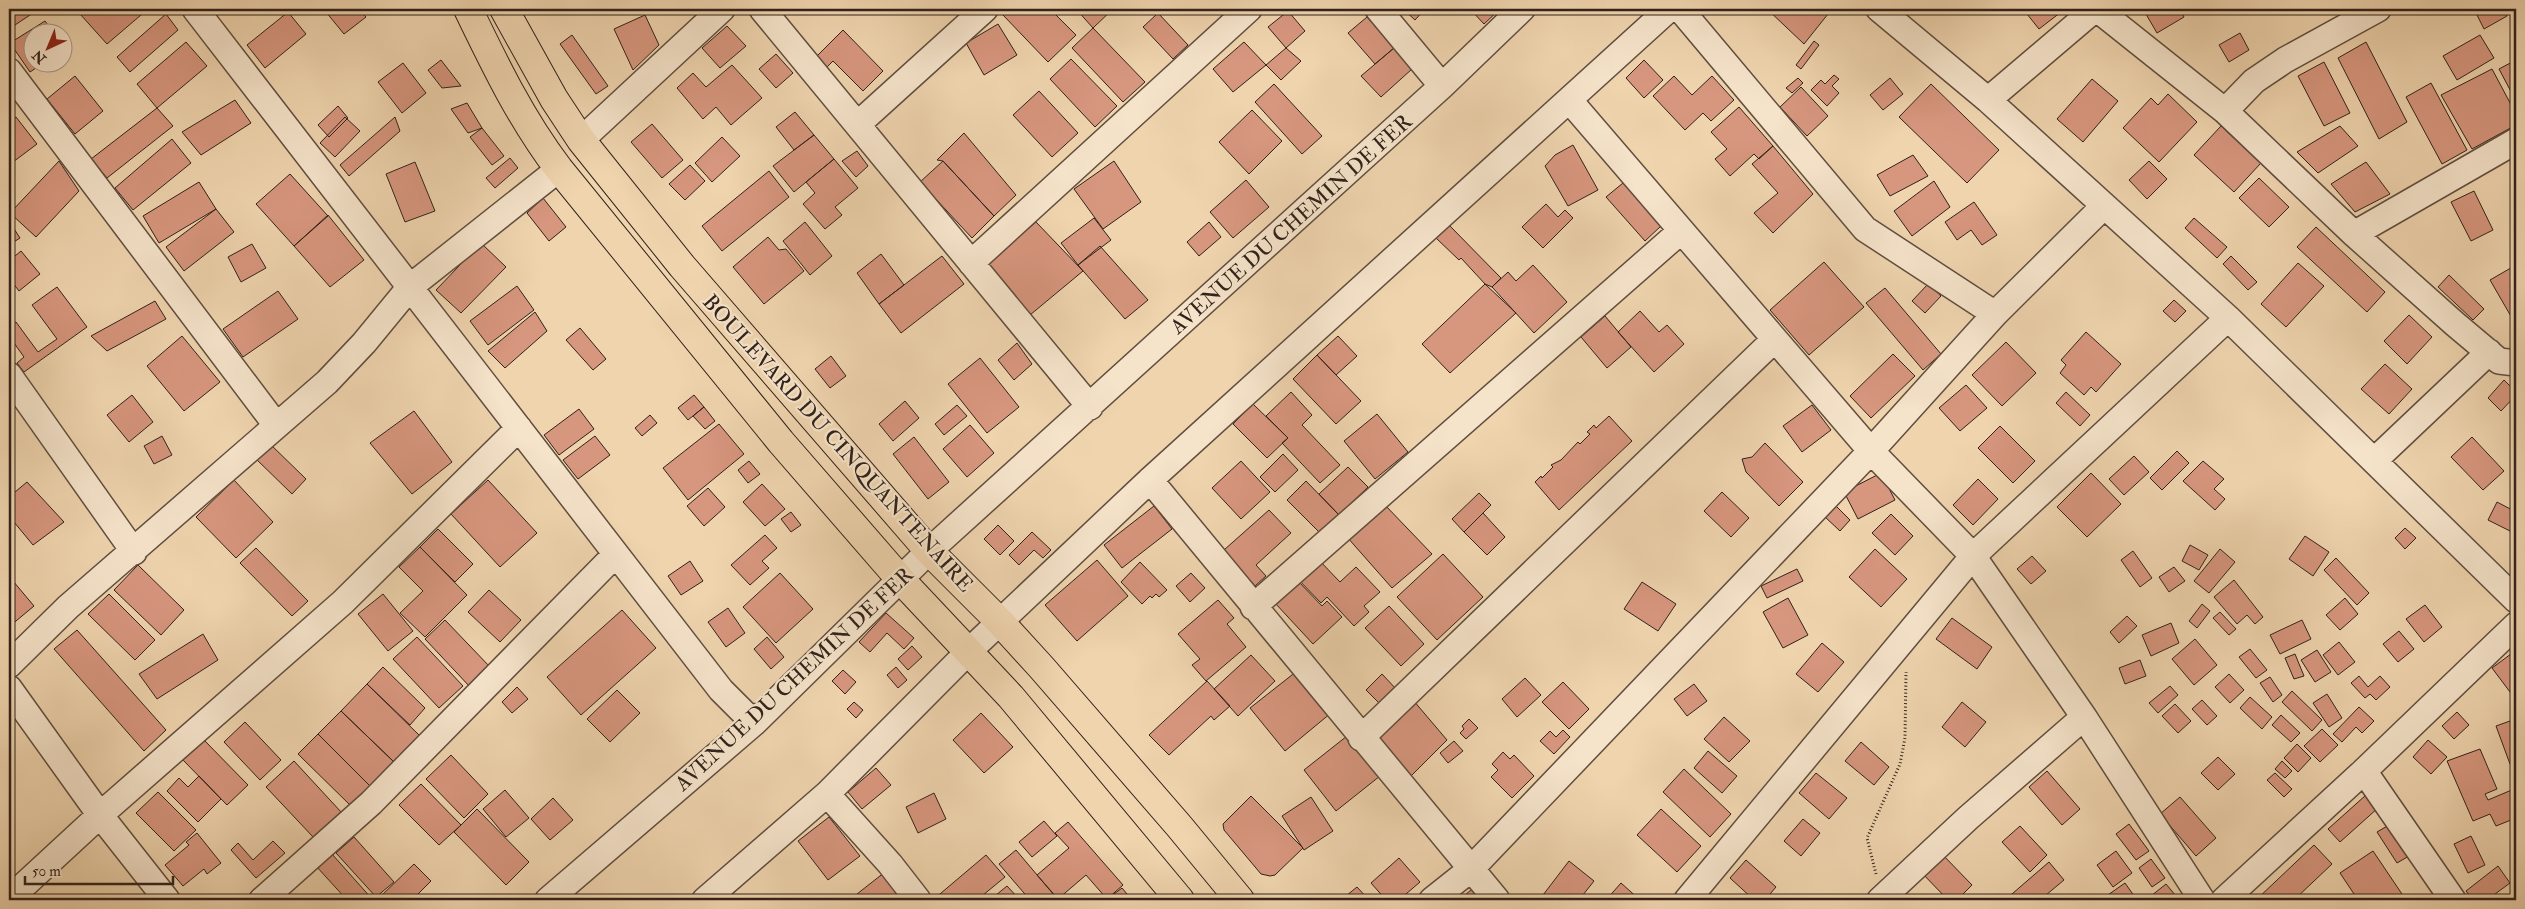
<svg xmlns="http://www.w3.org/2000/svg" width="2525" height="909" viewBox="0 0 2525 909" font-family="'IM FELL Double Pica',serif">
  <rect width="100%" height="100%" fill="#efd4ae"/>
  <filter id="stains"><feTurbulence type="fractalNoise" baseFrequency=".004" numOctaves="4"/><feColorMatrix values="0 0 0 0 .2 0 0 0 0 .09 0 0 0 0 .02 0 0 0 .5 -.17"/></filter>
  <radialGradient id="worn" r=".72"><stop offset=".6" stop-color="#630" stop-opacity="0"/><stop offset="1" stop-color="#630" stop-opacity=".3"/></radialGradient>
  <path fill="#d7967e" stroke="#30221a" d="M9 9H31L33 13 9 29Z
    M87 9H148L107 44 80 14Z
    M331 9H359L366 17 344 34 326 12Z
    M1007 9H1050L1076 35 1048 62 1002 14Z
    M1076 9H1113L1093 28Z
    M1403 9H1425L1415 20Z
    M1470 9H1500L1484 24Z
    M1767 9H1832L1804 44Z
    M2023 9H2065L2039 29Z
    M2143 9H2180L2184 17 2157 33Z
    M2474 9H2503L2507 16 2484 29Z
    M1288 11 1305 31 1286 48 1268 27Z
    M288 12 306 34 265 68 247 45Z
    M1158 13 1188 45 1173 59 1143 27Z
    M166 14 178 30 130 72 117 57Z
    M645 15 659 45 633 70 614 29Z
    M1367 17 1394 48 1375 64 1348 33Z
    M45 21 53 32H32V62H45L30 72 10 43Z
    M998 24 1017 55 984 75 966 43Z
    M727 26 746 46 720 68 702 48Z
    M1093 28 1145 82 1123 102 1072 48Z
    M843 30 883 71 863 91 833 61 826 68 815 58Z
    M2240 33 2249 50 2229 62 2219 45Z
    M572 35 608 86 596 94 560 44Z
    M2480 35 2494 58 2457 80 2443 56Z
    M1814 41 1819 45 1801 69 1796 65Z
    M186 42 207 66 157 108 137 84Z
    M1244 42 1266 65 1233 92 1213 69Z
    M2366 42 2407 122 2379 139 2338 58Z
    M1286 48 1301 61 1281 80 1266 65Z
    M1394 48 1412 69 1381 97 1361 76Z
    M776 54 793 73 776 88 759 69Z
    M1071 59 1117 106 1095 127 1050 79Z
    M441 60 461 86 442 88 428 70Z
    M1644 60 1663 80 1644 98 1626 78Z
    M2516 60V101L2499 69Z
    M2324 62 2350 113 2324 126 2298 76Z
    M403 63 426 93 402 113 378 82Z
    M732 65 762 98 731 125 716 107 703 119 677 88 693 73 706 87Z
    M2492 69 2516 114V125L2472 149 2441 95Z
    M1834 75 1839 79 1832 86 1839 93 1827 106 1811 90 1821 80 1825 84Z
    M75 76 103 111 75 134 47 99Z
    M1674 76 1692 95 1712 76 1734 100 1711 121 1703 113 1685 130 1653 96Z
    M1798 78 1803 83 1792 93 1786 88Z
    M1890 78 1903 94 1883 110 1870 95Z
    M2092 79 2118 101 2083 142 2057 119Z
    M2431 83 2467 150 2442 164 2406 97Z
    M1274 84 1322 136 1302 154 1255 102Z
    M1931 84 1999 150 1967 183 1899 117Z
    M1801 87 1828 116 1807 136 1780 107Z
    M1039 91 1078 133 1052 157 1013 115Z
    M2168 94 2197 122 2159 162 2123 128 2151 98 2158 105Z
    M235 100 251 123 201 155 182 132Z
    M467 103 482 128 468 133 451 109Z
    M338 106 348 118 329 137 318 125Z
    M1739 107 1773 146 1759 159 1754 154 1730 176 1715 159 1727 149 1711 132Z
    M157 108 173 126 107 178 91 159Z
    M1252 110 1282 141 1249 174 1219 142Z
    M795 112 814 135 794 150 776 127Z
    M16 117 37 144 9 165V122Z
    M345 117 360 131 335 157 320 143Z
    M395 117 400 131 349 176 340 165Z
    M652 124 683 160 662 178 631 142Z
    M2221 126 2261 163 2234 192 2194 155Z
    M2340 126 2358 146 2318 173 2297 152Z
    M482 128 504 156 492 165 470 137Z
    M964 133 1016 195 994 216 943 161 937 160Z
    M814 135 834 159 794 192 773 166Z
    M722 137 740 156 712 182 695 163Z
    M172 139 191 163 133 210 115 188Z
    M1573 145 1598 190 1568 206 1545 166 1555 155Z
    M1773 146 1813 194 1773 233 1754 213 1778 193 1752 164Z
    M857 151 868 166 856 177 842 161Z
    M1913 155 1928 176 1890 196 1877 175Z
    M510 158 518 168 495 188 486 178Z
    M834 159 858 188 835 207 842 215 825 229 803 204 815 193 806 182Z
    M59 161 79 191 36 237 10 213Z
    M943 161 994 216 972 238 920 182Z
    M1114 161 1141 202 1103 229 1074 189Z
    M2149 161 2167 179 2147 199 2129 180Z
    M415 162 435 211 405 222 386 174Z
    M2366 162 2390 194 2355 212 2331 184Z
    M690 165 705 181 685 200 669 184Z
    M769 171 789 197 722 251 702 226Z
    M290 174 328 216 294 246 256 204Z
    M2259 178 2289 207 2269 227 2239 198Z
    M1246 180 1269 207 1233 238 1210 212Z
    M1934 181 1950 207 1912 236 1894 211Z
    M199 182 216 209 159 243 143 216Z
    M1623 183 1661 226 1645 241 1606 197Z
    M2474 191 2493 230 2471 241 2451 202Z
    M543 198 566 227 549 241 527 213Z
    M1974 202 1997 235 1982 245 1971 230 1957 240 1945 222Z
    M1546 204 1558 217 1565 210 1573 218 1543 248 1522 227Z
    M216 209 234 232 184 271 166 247Z
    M328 215 364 260 330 287 294 246Z
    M1094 218 1111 240 1078 265 1061 243Z
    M2194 218 2227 247 2217 258 2185 228Z
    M9 221 20 238 9 245Z
    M805 222 832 256 810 275 783 241Z
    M1036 222 1083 271 1030 315 988 263Z
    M1209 222 1221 237 1199 256 1187 242Z
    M1449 225 1501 278 1492 287 1485 284 1461 258 1459 260 1436 238Z
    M2316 227 2385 292 2367 312 2297 247Z
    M768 237 779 250 786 249 804 271 764 304 733 267Z
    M481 243 506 267 461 313 436 290Z
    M252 244 266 268 241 282 228 257Z
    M1100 246 1148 300 1125 319 1078 265Z
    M21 251 40 274 19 291 9 278V261Z
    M881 254 904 285 879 304 857 273Z
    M942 256 964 284 901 333 879 304Z
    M2231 256 2257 282 2248 290 2223 264Z
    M1824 262 1864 307 1809 355 1770 310Z
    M2298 263 2324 286 2286 327 2261 304Z
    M1533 265 1567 302 1534 333 1492 287 1508 272 1516 281Z
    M2516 265V325L2490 280Z
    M2449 275 2484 309 2473 320 2438 287Z
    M1485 284 1516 313 1450 373 1422 344Z
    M1928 284 1941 296 1925 313 1912 301Z
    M517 286 534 310 488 345 470 321Z
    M57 287 87 327 24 372 17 363 24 357 9 336V327L16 322 38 352 57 339 32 305Z
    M1885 288 1941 354 1923 370 1866 303Z
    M278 291 298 319 243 357 223 329Z
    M2174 300 2186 311 2175 322 2163 311Z
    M155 301 166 319 107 351 91 336Z
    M1640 311 1659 332 1667 325 1684 344 1654 372 1618 332Z
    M535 312 547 331 505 368 488 351Z
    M2409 315 2432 337 2407 364 2384 341Z
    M1605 316 1631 347 1607 368 1581 337Z
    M580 328 606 359 593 370 566 340Z
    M2086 332 2121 364 2096 392 2091 387 2084 395 2060 373 2066 365 2061 360Z
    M182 336 220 382 184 411 147 366Z
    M1338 336 1357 356 1336 375 1317 355Z
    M2006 342 2036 373 2002 406 1972 375Z
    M1017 343 1032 364 1014 380 998 360Z
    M1893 354 1915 376 1871 418 1850 396Z
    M1317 355 1361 401 1336 424 1293 379Z
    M831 356 846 376 830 388 815 369Z
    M980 358 1019 407 987 433 948 384Z
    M2385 364 2412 389 2389 414 2361 389Z
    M2504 380 2516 392V395L2501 411 2488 398Z
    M1966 385 1987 408 1960 431 1939 408Z
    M1291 392 1312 415 1302 425 1340 465 1320 483 1282 443 1288 438 1266 416Z
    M2066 392 2090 415 2080 426 2056 403Z
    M132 395 153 422 129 442 107 415Z
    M694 395 704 407 688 420 678 408Z
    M905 401 919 418 893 441 879 424Z
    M1253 404 1288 438 1267 458 1233 424Z
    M957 405 967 416 944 435 935 424Z
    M1812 405 1831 430 1802 452 1783 426Z
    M704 407 715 421 705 429 693 416Z
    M579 409 594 429 559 455 544 435Z
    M414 411 452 462 412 494 370 443Z
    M1377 414 1408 452 1375 479 1344 441Z
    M650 415 657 423 642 436 635 428Z
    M1609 416 1632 441 1559 510 1535 482 1541 476 1542 478 1553 467 1551 465 1561 460 1578 442 1580 444 1590 434 1587 432 1594 425 1596 428Z
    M719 424 744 454 688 500 663 468Z
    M970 425 994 453 967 477 943 449Z
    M2000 426 2035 461 2013 483 1978 448Z
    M162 436 172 455 154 464 144 446Z
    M595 436 610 455 578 479 563 460Z
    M914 437 949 482 928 499 893 454Z
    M2472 437 2504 471 2483 490 2451 457Z
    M267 441 306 479 292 494 253 456Z
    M1765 443 1803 482 1779 506 1746 472 1742 459 1752 457Z
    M2177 451 2189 463 2162 490 2150 478Z
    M1283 454 1298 470 1275 492 1260 477Z
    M2134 456 2149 472 2124 495 2109 479Z
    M749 461 760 474 748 483 738 470Z
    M1241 461 1270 492 1241 519 1212 488Z
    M2203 461 2224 479 2214 489 2225 499 2215 510 2183 481Z
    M1348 467 1368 487 1339 515 1319 494Z
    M1881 473 1895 500 1858 519 1844 492Z
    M2091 473 2121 504 2087 537 2057 507Z
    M1978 479 1998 499 1973 525 1953 505Z
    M234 480 273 522 236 558 196 517Z
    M488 480 537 533 500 567 451 514Z
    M1306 481 1339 515 1320 533 1287 500Z
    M27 482 64 522 33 545 9 516V497Z
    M762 484 785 509 765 526 743 502Z
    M708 488 725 507 704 526 687 506Z
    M1722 492 1749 518 1731 537 1704 511Z
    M1479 493 1491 505 1464 532 1452 519Z
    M2497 502 2516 512V519L2510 531 2488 520Z
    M1384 504 1432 554 1392 588 1347 537Z
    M1835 505 1850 520 1840 531 1824 516Z
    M1154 506 1172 529 1122 568 1104 545Z
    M1269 510 1291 533 1256 565 1266 576 1255 586 1224 550Z
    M791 512 801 525 791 532 781 519Z
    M1483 513 1505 537 1487 555 1464 532Z
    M1891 514 1913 536 1895 555 1872 533Z
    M998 525 1014 541 1000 555 984 539Z
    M2405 528 2416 538 2405 549 2395 538Z
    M438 529 473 564 455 582 420 547Z
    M1032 532 1051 550 1043 558 1034 550 1019 565 1009 555Z
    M765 535 777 548 762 561 769 568 750 585 731 565Z
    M2305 536 2329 552 2313 576 2289 559Z
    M2190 545 2208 555 2199 570 2182 561Z
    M420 547 467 595 425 637 400 613 423 591 399 567Z
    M256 548 308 601 292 616 240 563Z
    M1875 549 1907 579 1881 607 1849 577Z
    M2220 549 2235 562 2209 593 2194 581Z
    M2133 551 2152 578 2140 587 2121 560Z
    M1443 554 1483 597 1437 640 1397 597Z
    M2032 556 2046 571 2031 584 2017 569Z
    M1317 558 1340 582 1356 567 1380 592 1364 606 1369 612 1354 626 1327 597 1321 603 1296 577Z
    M2336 558 2369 593 2357 605 2324 570Z
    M1097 560 1128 596 1077 641 1045 605Z
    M690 561 703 581 681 595 668 576Z
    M1140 562 1167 590 1159 597 1156 594 1152 598 1150 596 1142 604 1121 582Z
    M138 565 184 610 161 635 114 590Z
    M2174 567 2185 581 2169 592 2159 577Z
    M1797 569 1803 581 1767 598 1761 586Z
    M780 573 813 609 776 643 743 607Z
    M1191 573 1205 588 1190 602 1176 586Z
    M2234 580 2263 617 2255 624 2247 615 2237 624 2214 597Z
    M13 581 34 606 10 626 9 585Z
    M1298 581 1322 606 1327 601 1342 617 1313 644 1275 603Z
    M1642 582 1676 604 1658 631 1624 609Z
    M489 590 521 620 500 642 468 612Z
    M109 594 155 640 135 660 88 614Z
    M383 594 413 631 388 651 358 614Z
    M1788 598 1808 635 1783 648 1763 612Z
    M2345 598 2358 614 2340 630 2326 615Z
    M1218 600 1234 618 1227 624 1246 647 1206 681 1192 665 1200 659 1178 634Z
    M2202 604 2210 611 2197 628 2189 621Z
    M2425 605 2442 627 2424 642 2406 619Z
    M1389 606 1424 644 1401 666 1365 628Z
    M728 608 745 633 726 647 708 622Z
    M622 610 656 648 581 715 547 677Z
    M2220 612 2236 629 2229 635 2213 618Z
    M886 613 914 638 904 649 887 633 870 652 859 642Z
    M2127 616 2137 626 2119 643 2110 632Z
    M1952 618 1992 647 1977 669 1936 639Z
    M445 620 491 668 471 688 425 639Z
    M2302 620 2311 639 2280 654 2270 635Z
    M2171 623 2179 643 2151 656 2142 635Z
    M77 630 166 730 144 751 54 649Z
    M2399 631 2414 649 2398 662 2383 644Z
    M203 634 218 660 157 699 139 674Z
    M417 637 463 686 439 708 393 659Z
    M767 637 784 657 771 669 754 649Z
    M2195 639 2217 665 2194 685 2172 659Z
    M2339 642 2355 662 2338 675 2323 655Z
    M1822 643 1844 662 1818 692 1796 674Z
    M912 646 922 657 908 670 898 659Z
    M2250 649 2267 670 2256 678 2239 657Z
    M2317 650 2331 672 2315 682 2301 660Z
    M2515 651 2516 653V700L2492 668Z
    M2295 654 2304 676 2294 679 2285 658Z
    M1251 655 1275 681 1238 716 1214 689Z
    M2140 660 2146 676 2125 684 2119 668Z
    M383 667 425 708 410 725 367 684Z
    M896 667 907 680 898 688 887 675Z
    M843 670 856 682 845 694 832 681Z
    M1297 671 1331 713 1285 751 1250 708Z
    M1382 674 1397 690 1382 706 1366 690Z
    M2229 674 2244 690 2230 703 2215 687Z
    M2359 676 2368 687 2380 676 2390 687 2376 700 2370 694 2365 698 2351 683Z
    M2270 677 2282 695 2273 702 2260 683Z
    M1525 678 1541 695 1517 717 1502 699Z
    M1207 681 1230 706 1214 720 1211 716 1169 755 1149 735Z
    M1563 682 1589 709 1569 729 1542 702Z
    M367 684 420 736 394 762 341 711Z
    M1694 684 1707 701 1687 716 1674 699Z
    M2170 686 2178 695 2158 713 2149 703Z
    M517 687 528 699 512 713 502 702Z
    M617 690 640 713 610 742 587 719Z
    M2292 691 2322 720 2312 731 2282 702Z
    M2327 694 2342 718 2329 727 2313 703Z
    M2250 697 2272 717 2262 729 2240 708Z
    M1413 700 1447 740 1410 777 1376 737Z
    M2202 700 2217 716 2207 725 2192 709Z
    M854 702 863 710 856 718 847 709Z
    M1962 702 1986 722 1965 747 1942 727Z
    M2175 704 2191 721 2178 733 2162 716Z
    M2359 707 2374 721 2362 733 2356 727 2342 742 2333 734Z
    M341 711 394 762 370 786 318 734Z
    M2457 712 2469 725 2454 739 2442 726Z
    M981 713 1013 747 984 773 953 740Z
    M2281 715 2300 733 2291 742 2272 725Z
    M1724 717 1750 741 1729 762 1704 739Z
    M1469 719 1478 728 1466 739 1460 733 1464 729 1462 726Z
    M2510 721 2516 737V761L2510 764 2496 726Z
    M245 722 281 760 260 780 224 742Z
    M2322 729 2338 745 2320 762 2304 746Z
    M1563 730 1570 737 1554 754 1540 741 1550 731 1556 737Z
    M318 734 370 786 351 806 298 754Z
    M1347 736 1380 776 1336 811 1304 770Z
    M203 739 248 785 227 805 182 759Z
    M2428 740 2447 757 2431 774 2413 757Z
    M1454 741 1463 751 1448 763 1440 753Z
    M1861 742 1889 767 1874 785 1845 761Z
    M2297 744 2311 758 2298 772 2284 758Z
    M2480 749 2497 789 2485 794 2488 800 2514 789 2516 794V818L2496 826 2490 814 2473 821 2447 761Z
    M1708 751 1737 776 1722 793 1694 768Z
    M1503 752 1510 759 1514 755 1534 776 1512 798 1491 777 1498 770 1492 764Z
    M451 755 488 794 464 818 426 779Z
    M2218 757 2235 774 2218 790 2201 773Z
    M294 761 342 813 314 838 266 787Z
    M2282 761 2292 771 2285 778 2275 769Z
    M876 768 891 785 862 809 848 792Z
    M1684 769 1731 814 1710 837 1663 792Z
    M2047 771 2080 809 2062 825 2029 787Z
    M1816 773 1847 798 1829 819 1799 793Z
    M2275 773 2292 789 2284 797 2267 780Z
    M199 776 221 799 198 822 167 791 179 778 188 787Z
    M421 784 461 825 439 845 399 805Z
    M505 790 529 818 506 837 483 809Z
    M158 792 196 830 174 851 136 813Z
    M934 793 946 819 918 833 906 807Z
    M2366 795 2378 808 2340 842 2328 829Z
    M1251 796 1303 848 1275 875 1270 876 1261 874 1224 830 1223 824Z
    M1311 797 1333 831 1304 850 1282 816Z
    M2180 797 2216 838 2196 856 2160 814Z
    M553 798 573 820 550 840 531 819Z
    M477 809 529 862 506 885 454 832Z
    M1661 809 1701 846 1677 872 1637 835Z
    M829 817 860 856 828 880 798 841Z
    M1803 819 1820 833 1801 856 1784 841Z
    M1044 821 1057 836 1032 857 1019 842Z
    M1068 822 1123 885 1107 899 1086 875 1058 899 1037 875 1069 848 1055 833Z
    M2129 824 2149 851 2136 860 2116 834Z
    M2389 825 2409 856 2397 863 2377 832Z
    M2020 826 2047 855 2030 872 2002 842Z
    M197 833 221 863 207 874 204 869 183 886 165 865 189 845 186 842Z
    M2471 836 2485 865 2468 873 2454 844Z
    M354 837 394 882 376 897 336 853Z
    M273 841 285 853 256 878 231 850 238 843 253 860Z
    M2314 845 2332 864 2294 900H2256Z
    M1016 850 1054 895 1048 900H1030L999 864Z
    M2116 851 2132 873 2113 887 2097 865Z
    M2373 851 2406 900H2358L2340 873Z
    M1940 852 1972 885 1957 900H1948L1920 871Z
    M331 853 373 900H347L316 866Z
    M986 855 1005 877 977 900H935L934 899Z
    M1399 858 1420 882 1399 900H1386L1371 883Z
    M2151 859 2165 878 2152 887 2139 868Z
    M1746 860 1776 887 1765 900H1754L1730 878Z
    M1569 861 1594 881 1579 900H1550L1543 895Z
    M2049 862 2064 880 2040 900H2005Z
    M414 864 431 881 417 895 422 900H377Z
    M2498 866 2510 883 2487 900H2473L2466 891Z
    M885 872 908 900H862L857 894Z
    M1621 883 1640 900H1606Z
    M2125 883 2137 900H2108L2105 897Z
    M2166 884 2176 896 2171 900H2146Z
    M1007 886 1020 900H990Z
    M1357 887 1369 900H1341Z
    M1122 888 1132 900H1106Z
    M1471 890 1481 900H1459Z"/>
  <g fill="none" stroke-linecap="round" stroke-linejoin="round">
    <g stroke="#604e3f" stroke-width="28">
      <path id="minor" d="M195 9 721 690 754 723
        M762 9 1090 407
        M1378 9 1442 86
        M1680 9 1865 229 1995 314
        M1879 9 1988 100 2228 318 2516 600
        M2097 9 2225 111 2354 234 2455 324 2499 361 2516 363
        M9 71 276 425
        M1988 100 2095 9
        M1570 101 1871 451 1973 556 2084 717 2202 900
        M2225 111 2254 81 2285 60 2378 9
        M858 124 985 9
        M581 140 722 9
        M2354 234 2516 141
        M971 263 1249 9
        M9 375 134 552
        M2375 460 2489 352
        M1150 480 1497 900
        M1253 607 1681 231
        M9 665 68 607 327 382 364 343 410 287 559 169
        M9 688 100 815 167 900
        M1361 738 1774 340
        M2364 771 2453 900
        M827 794 890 864 918 900
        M9 899 100 815 343 602 519 428
        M262 900 371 803 616 554
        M548 900 754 723 929 551 1442 86 1522 9
        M705 900 827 794 969 651 1150 480 1669 9
        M1432 900 1471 869 1871 451 1995 314 2104 206
        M1687 900 1973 556 2228 318
        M1880 900 1968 818 2084 717
        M2224 900 2364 771 2516 625"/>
    </g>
    <g stroke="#30221a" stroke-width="30">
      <path id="major" d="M468 9C495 65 521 119 559 169L781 442 900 579 1011 697 1180 900
        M504 9 554 99 581 140 682 266 929 551 1001 623 1042 668 1179 826 1240 900"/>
    </g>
    <path stroke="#30221a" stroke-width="3" stroke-dasharray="1 2.5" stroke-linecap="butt" d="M1876 874 1867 838 1900 764 1905 738 1906 672"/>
    <use href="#minor" stroke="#f5e3ca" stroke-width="25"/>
    <use href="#major" stroke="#efd4ae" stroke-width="28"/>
  </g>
  <g text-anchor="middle" stroke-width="4.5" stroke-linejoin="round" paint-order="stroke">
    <g font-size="21" fill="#30221a" stroke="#f5e3ca">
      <text transform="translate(1291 224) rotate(-42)" y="7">AVENUE DU CHEMIN DE FER</text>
      <text transform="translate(838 443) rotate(48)" y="7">BOULEVARD DU CINQUANTENAIRE</text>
      <text transform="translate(794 679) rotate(-43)" y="7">AVENUE DU CHEMIN DE FER</text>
    </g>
  </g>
  <rect width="2525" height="909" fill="none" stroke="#efd4ae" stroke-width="30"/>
  <rect x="10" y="10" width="2505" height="889" fill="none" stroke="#30221a" stroke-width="2.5"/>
  <rect x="15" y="15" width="2495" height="879" fill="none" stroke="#30221a"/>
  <g transform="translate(48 48) rotate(224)"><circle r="24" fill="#f5e3ca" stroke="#a69684"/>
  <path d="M0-4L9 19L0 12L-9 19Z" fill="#8f2418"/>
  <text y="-8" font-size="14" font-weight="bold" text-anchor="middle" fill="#30221a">N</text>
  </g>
  <path d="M25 876v8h148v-8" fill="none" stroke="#30221a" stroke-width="2.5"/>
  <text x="32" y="876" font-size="15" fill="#30221a" stroke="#f5e3ca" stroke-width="4" paint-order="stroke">50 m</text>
  <rect width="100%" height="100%" filter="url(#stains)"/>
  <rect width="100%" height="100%" fill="url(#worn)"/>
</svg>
